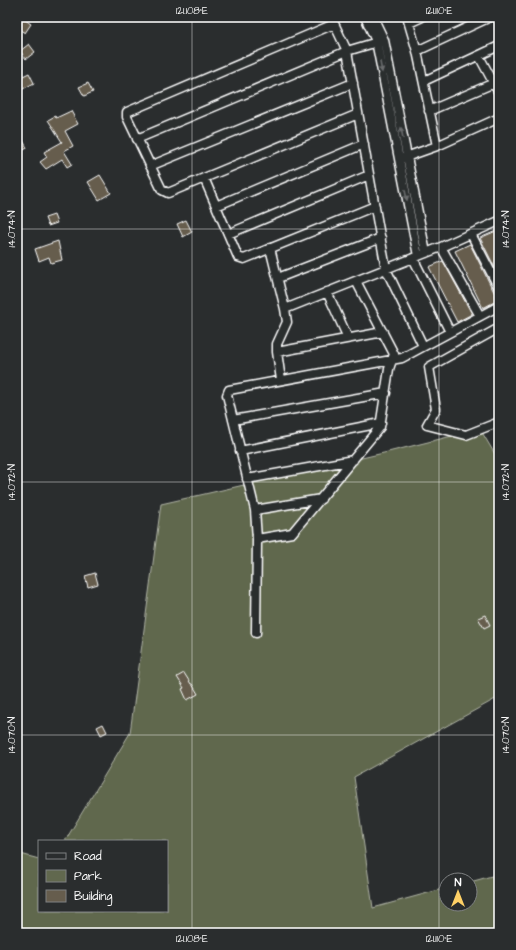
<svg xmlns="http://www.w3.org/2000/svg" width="516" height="950" viewBox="0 0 516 950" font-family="'Architects Daughter',sans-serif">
  <rect width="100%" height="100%" fill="#2a2d2e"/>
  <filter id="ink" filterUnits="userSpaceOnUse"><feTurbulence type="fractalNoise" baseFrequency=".025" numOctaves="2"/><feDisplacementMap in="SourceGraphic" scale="8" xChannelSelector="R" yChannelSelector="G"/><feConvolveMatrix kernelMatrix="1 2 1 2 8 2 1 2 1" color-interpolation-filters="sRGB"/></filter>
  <g filter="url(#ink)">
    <path fill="#61684e" stroke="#b0b4a6" d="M480 429 499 461V697L354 777 373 908 446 888V904H470V882L499 874V933H17V853L39 859V911H167V841H65L130 733 161 504 388 452Z"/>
    <path fill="#665d4d" stroke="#fff" d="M17 17H21L31 24 25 33 17 28Z
      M29 44 35 52 26 59 20 51Z
      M29 73 34 83 21 90 17 83V79Z
      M88 83 93 92 84 96 79 87Z
      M71 111 78 124 65 131 73 146 64 151 72 164 67 167 62 159 46 169 40 162 47 157 44 152 62 142 48 120 55 116 56 118Z
      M17 129 27 148 17 154Z
      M100 175 111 193 99 200 88 182Z
      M54 215 57 223 48 226 45 218Z
      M186 220 192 232 183 237 177 224Z
      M496 231 499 237V276L480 238Z
      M58 241 62 260 51 263 49 257 39 261 35 249Z
      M470 244 498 300 483 308 455 251Z
      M443 261 472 314 457 322 429 267Z
      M95 573 98 584 88 587 85 576Z
      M485 615 490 625 484 628 478 618Z
      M184 673 191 684H192L198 694 187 700 182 689 184 688 177 677Z
      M103 724 107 732 101 735 97 727Z"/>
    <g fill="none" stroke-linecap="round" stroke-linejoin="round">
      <g stroke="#fff" stroke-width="11">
        <path id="minor" d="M331 17 347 51 386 269 423 346
          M365 17 376 41 418 256
          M373 17 384 40 426 253
          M407 17 417 51 437 146
          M497 17 499 20
          M409 23 422 17
          M334 24 127 112V117L162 190 168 193 358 114
          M417 51 490 17
          M479 56 499 93
          M424 81 499 46
          M429 111 494 83
          M137 139 347 51 384 40
          M403 158 437 146 499 118
          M150 166 353 83
          M204 178 238 257 244 259 375 206
          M216 206 364 144
          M228 234 369 175
          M471 234 499 288
          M441 247 480 316
          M270 248 285 309 287 322 277 344V352L281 380
          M413 258 450 332
          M278 278 381 238
          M327 292 348 338
          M285 309 441 247 499 221
          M499 328 429 367 436 409 427 425 466 435 499 422
          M277 352 383 332
          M233 420 386 393
          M240 451 381 423
          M247 479 353 460
          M255 510 321 499
          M257 539 292 533 380 427 389 369 394 354 356 281
          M256 633 257 539 255 510 227 395 229 390 402 358 499 306"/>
      </g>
      <use href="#minor" stroke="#2a2d2e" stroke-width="8"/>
    </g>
    <defs><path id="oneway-solid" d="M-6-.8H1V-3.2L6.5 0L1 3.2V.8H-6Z"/></defs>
    <g fill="#6a6c6d">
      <use href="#oneway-solid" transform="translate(381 67) rotate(79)"/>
      <use href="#oneway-solid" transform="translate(402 133) rotate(-101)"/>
      <use href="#oneway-solid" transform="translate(406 195) rotate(79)"/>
    </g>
  </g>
  <path fill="none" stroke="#fff" stroke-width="1" stroke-opacity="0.45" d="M192 17V933M439 17V933M17 229H499M17 482H499M17 735H499"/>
  <rect width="516" height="950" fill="none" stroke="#2a2d2e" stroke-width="44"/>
  <rect x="38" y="840" width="130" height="72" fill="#2a2d2e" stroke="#7f8182"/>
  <rect x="46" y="853" width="20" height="6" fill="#2a2d2e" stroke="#7f8182"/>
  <text x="74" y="860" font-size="12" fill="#ffffff">Road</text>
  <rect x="46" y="870" width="20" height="12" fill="#61684e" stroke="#7f8182"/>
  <text x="74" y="880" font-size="12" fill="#ffffff">Park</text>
  <rect x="46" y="890" width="20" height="12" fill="#665d4d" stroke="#7f8182"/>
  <text x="74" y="900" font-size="12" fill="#ffffff">Building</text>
  <g transform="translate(458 892)"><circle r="19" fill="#2a2d2e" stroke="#7f8182"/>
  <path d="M0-3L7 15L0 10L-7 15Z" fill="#ffd166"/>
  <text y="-6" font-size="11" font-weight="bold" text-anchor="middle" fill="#ffffff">N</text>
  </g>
  <rect x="22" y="22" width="472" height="906" fill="none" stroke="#fff" stroke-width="1.5"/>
  <g font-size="10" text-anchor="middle" fill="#fff">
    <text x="192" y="14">121.108°E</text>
    <text x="439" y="14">121.110°E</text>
    <text transform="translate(11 229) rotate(-90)" y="4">14.074°N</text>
    <text transform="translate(505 229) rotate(-90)" y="4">14.074°N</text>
    <text transform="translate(11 482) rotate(-90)" y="4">14.072°N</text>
    <text transform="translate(505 482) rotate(-90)" y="4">14.072°N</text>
    <text transform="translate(11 735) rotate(-90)" y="4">14.070°N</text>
    <text transform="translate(505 735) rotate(-90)" y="4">14.070°N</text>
    <text x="192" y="942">121.108°E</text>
    <text x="439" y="942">121.110°E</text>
  </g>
</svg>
